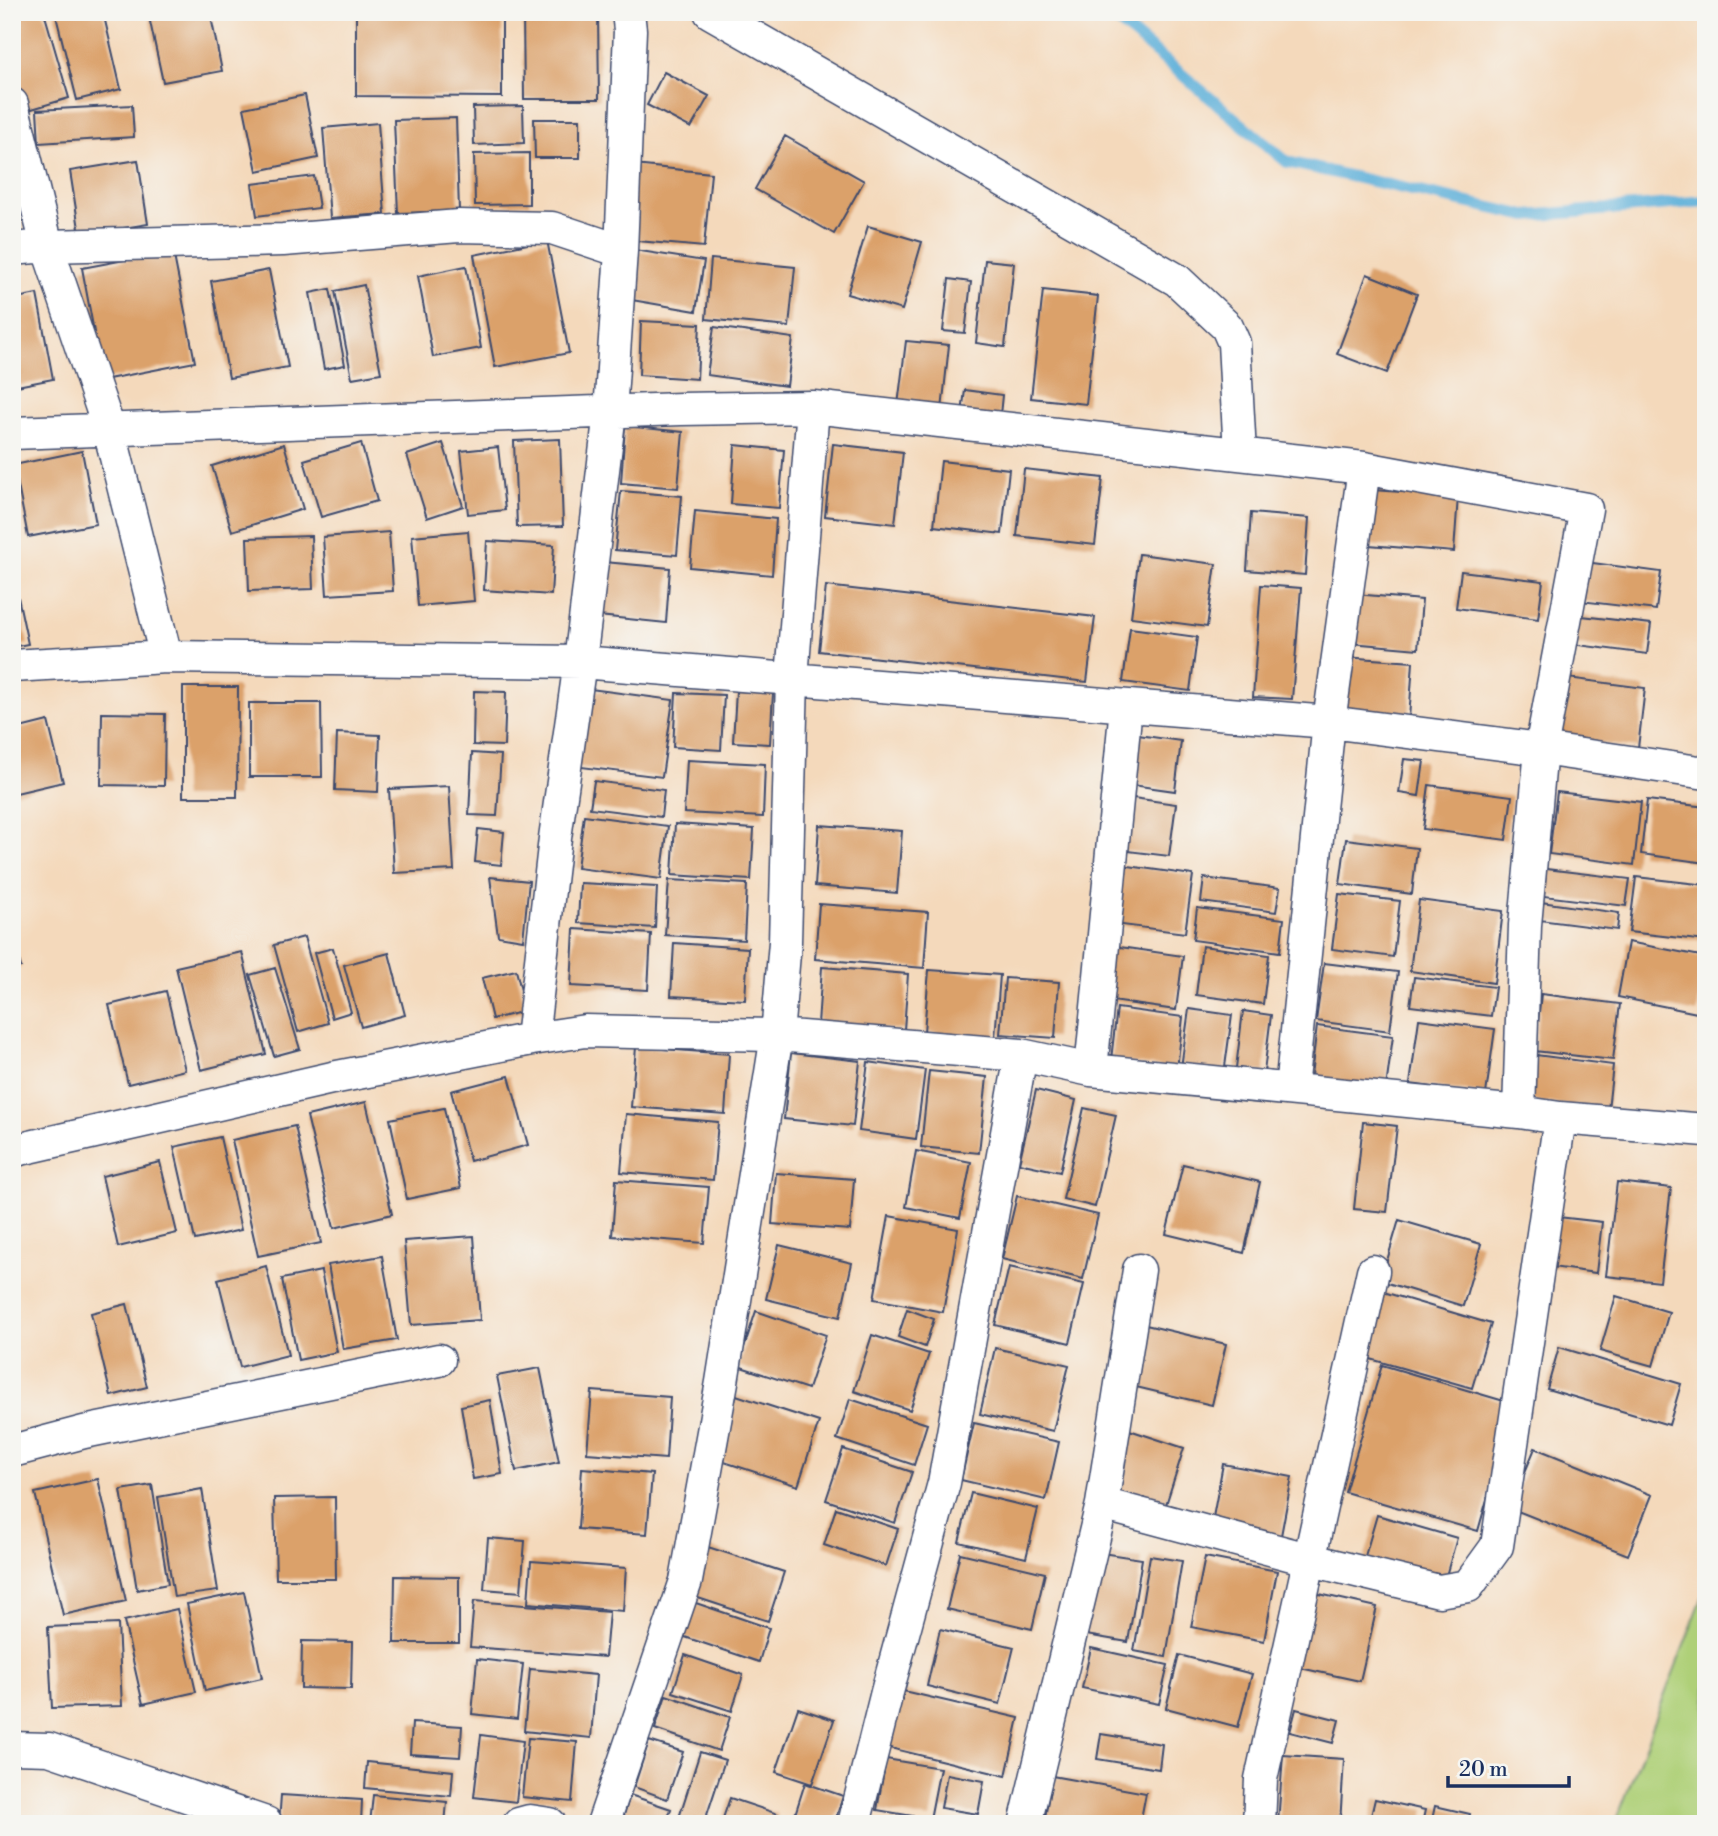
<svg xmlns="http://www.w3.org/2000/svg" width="1718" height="1836" viewBox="0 0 1718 1836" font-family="'Libre Bodoni',serif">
  <rect width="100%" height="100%" fill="#f6f6f2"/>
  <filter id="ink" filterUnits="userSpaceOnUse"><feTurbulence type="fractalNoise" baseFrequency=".0143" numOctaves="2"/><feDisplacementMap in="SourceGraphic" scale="14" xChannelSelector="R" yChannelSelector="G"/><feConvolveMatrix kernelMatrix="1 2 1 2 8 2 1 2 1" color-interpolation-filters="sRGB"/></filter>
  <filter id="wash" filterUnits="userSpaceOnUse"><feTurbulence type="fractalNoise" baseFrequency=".00686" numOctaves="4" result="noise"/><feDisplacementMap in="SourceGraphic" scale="28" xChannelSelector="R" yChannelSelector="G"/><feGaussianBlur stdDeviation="1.57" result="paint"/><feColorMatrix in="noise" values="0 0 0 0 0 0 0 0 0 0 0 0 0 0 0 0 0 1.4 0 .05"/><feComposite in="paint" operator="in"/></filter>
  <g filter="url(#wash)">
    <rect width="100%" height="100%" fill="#f4d9bb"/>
    <path fill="#afd078" stroke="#65806b" stroke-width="2" d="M1706 1588V1824H1615Z"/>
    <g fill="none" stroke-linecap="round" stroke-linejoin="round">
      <path stroke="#5eb0d9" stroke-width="12" d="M1107 12 1287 162 1527 216 1706 201"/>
    </g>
    <g id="blocks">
      <path fill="#dba16a" d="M12 12H44L69 98 25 111 12 66Z
        M55 12H103L121 89 77 100Z
        M173 12H210L222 71 163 82 149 17Z
        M356 12H502V97L356 96Z
        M523 12H598L599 99H524Z
        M664 72 709 96 691 128 647 105Z
        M305 95 318 158 257 171 244 108Z
        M132 105 134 137 39 143 37 110Z
        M523 106 524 143 474 145 473 107Z
        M456 118 459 211 398 213 394 120Z
        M534 119H580V158H535Z
        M378 123 385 214 330 218 323 128Z
        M785 136 864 181 834 234 755 189Z
        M529 153V204L475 205 474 154Z
        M138 160 148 224 80 235 70 171Z
        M634 165 711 173 704 247 627 240Z
        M314 176 319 208 257 216 252 184Z
        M868 226 922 242 902 310 847 294Z
        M547 240 569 353 495 367 474 255Z
        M628 249 704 261 696 311 620 298Z
        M173 251 195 362 103 380 82 268Z
        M711 259 795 267 789 327 706 319Z
        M985 260 1014 263 1005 347 976 343Z
        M466 266 481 348 433 357 418 276Z
        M269 270 288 367 229 378 211 281Z
        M1367 274 1417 294 1387 373 1337 354Z
        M949 279 971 282 965 333 943 331Z
        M364 285 381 373 352 378 335 291Z
        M330 289 345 365 324 369 310 293Z
        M1043 290 1098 296 1086 404 1031 398Z
        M37 294 53 379 12 387V299Z
        M641 321 700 324 697 379 639 375Z
        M714 327 793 338 787 386 707 375Z
        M906 341 949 345 942 410 898 405Z
        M965 390 1002 395 999 425 961 421Z
        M625 426 683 432 678 488 621 483Z
        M560 439 563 526 517 527 514 441Z
        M361 443 377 501 321 517 304 460Z
        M443 443 463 506 427 518 407 455Z
        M284 444 303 509 232 531 212 466Z
        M833 444 903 452 895 524 825 516Z
        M735 445 784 450 779 508 731 504Z
        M498 447 505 510 468 514 461 451Z
        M82 451 96 524 28 537 14 465Z
        M941 461 1009 469 1002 534 934 526Z
        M1024 469 1103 478 1095 545 1017 536Z
        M1373 490 1458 496 1454 552 1369 545Z
        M621 491 682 496 677 555 615 550Z
        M695 511 776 519 772 575 690 567Z
        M1251 513 1309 518 1305 575 1247 570Z
        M468 531 474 601 418 606 412 536Z
        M389 532 393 591 327 595 323 537Z
        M311 536 313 589 249 591 247 538Z
        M487 541 554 545 551 595 484 590Z
        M1139 554 1216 564 1207 627 1131 617Z
        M604 562 670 568 666 623 599 616Z
        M1585 562 1661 572 1656 610 1580 601Z
        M12 569 28 644 12 647Z
        M1461 571 1543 581 1538 619 1456 608Z
        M1261 585 1301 588 1292 699 1253 697Z
        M826 586 1095 617 1087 682 819 651Z
        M1355 594 1422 600 1418 649 1351 643Z
        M1573 615 1651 624 1647 654 1570 644Z
        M1130 628 1197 637 1190 691 1123 682Z
        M1344 657 1413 662 1409 719 1340 713Z
        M1560 677 1645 688 1638 748 1553 738Z
        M183 687H238L237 797H183Z
        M583 688 673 700 662 777 573 766Z
        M474 691 506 692 504 746 473 745Z
        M736 691 773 693 770 744 733 742Z
        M676 693 724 695 721 750 673 747Z
        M249 703H321L322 777H249Z
        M102 713 165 714 164 786 101 785Z
        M48 721 63 782 12 794V730Z
        M337 733 380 735 378 792 335 790Z
        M1138 735 1181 741 1175 791 1132 785Z
        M472 753 501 755 497 816 469 815Z
        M1404 759 1424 761 1419 796 1399 793Z
        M687 760 765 764 763 817 684 813Z
        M594 781 664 790 661 817 590 808Z
        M1429 785 1512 796 1506 840 1423 829Z
        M449 786 454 870 394 873 389 789Z
        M1557 792 1641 802 1634 865 1549 854Z
        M1126 797 1176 804 1169 856 1119 850Z
        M1647 800 1706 807V863L1641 854Z
        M584 815 668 826 661 879 577 868Z
        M675 824 754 829 751 880 672 875Z
        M819 825 902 831 897 893 815 886Z
        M478 829 504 832 501 865 475 862Z
        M1346 839 1417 848 1412 894 1340 884Z
        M1121 865 1193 875 1185 933 1114 924Z
        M1538 868 1630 879 1626 906 1535 895Z
        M490 877 529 881 523 940 498 936Z
        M1636 877 1706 885V941L1629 932Z
        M1204 878 1280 888 1276 912 1201 902Z
        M669 880 747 884 744 940 665 935Z
        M580 883 657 887 655 928 578 923Z
        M1339 894 1400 901 1393 957 1332 949Z
        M1419 900 1503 911 1494 983 1410 971Z
        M1541 902 1619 913 1617 930 1539 920Z
        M819 904 928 912 924 968 815 959Z
        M1197 908 1284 919 1280 952 1193 940Z
        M574 929 651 934 648 990 571 986Z
        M12 934 21 967 12 969Z
        M304 937 328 1023 298 1032 274 945Z
        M1628 942 1706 957 1697 1013 1618 997Z
        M674 943 748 948 745 1000 671 996Z
        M1106 945 1183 956 1176 1010 1098 999Z
        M1202 946 1269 955 1263 1004 1196 995Z
        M333 948 351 1012 332 1018 314 953Z
        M242 952 266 1054 201 1070 176 967Z
        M389 953 405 1015 361 1027 344 965Z
        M1324 963 1398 972 1390 1031 1316 1021Z
        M822 967 908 974 904 1030 818 1024Z
        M275 968 300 1049 274 1056 250 975Z
        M516 970 526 1011 492 1019 482 978Z
        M929 970 1000 975 995 1038 924 1032Z
        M1414 977 1495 987 1491 1016 1410 1006Z
        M1005 978 1059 982 1055 1038 1000 1034Z
        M166 991 185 1070 128 1084 109 1005Z
        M1541 994 1620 1004 1613 1060 1535 1051Z
        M1117 1008 1183 1017 1177 1069 1111 1060Z
        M1189 1009 1232 1015 1224 1074 1181 1068Z
        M1243 1011 1271 1015 1264 1072 1236 1068Z
        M1419 1019 1495 1029 1486 1094 1410 1084Z
        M1317 1026 1393 1036 1385 1095 1310 1084Z
        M636 1047 729 1054 725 1114 631 1107Z
        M791 1053 860 1061 853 1126 784 1119Z
        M1536 1055 1613 1065 1608 1110 1530 1101Z
        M868 1062 925 1070 916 1139 859 1131Z
        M929 1071 987 1077 979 1153 921 1147Z
        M509 1076 528 1145 470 1161 451 1091Z
        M1036 1090 1076 1100 1060 1172 1019 1163Z
        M366 1102 392 1214 334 1228 307 1116Z
        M444 1108 461 1188 407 1199 390 1119Z
        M1084 1108 1116 1115 1095 1207 1063 1199Z
        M626 1114 718 1122 713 1180 621 1172Z
        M1363 1122 1397 1126 1387 1212 1354 1209Z
        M295 1126 321 1243 258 1256 232 1140Z
        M220 1137 241 1230 195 1240 174 1147Z
        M916 1151 971 1162 960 1218 906 1207Z
        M160 1162 177 1233 118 1247 102 1176Z
        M1183 1164 1260 1182 1244 1253 1166 1234Z
        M776 1173 854 1179 850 1230 772 1224Z
        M616 1180 709 1187 704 1243 612 1236Z
        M1617 1182 1671 1188 1660 1282 1606 1276Z
        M1017 1196 1098 1215 1083 1279 1002 1259Z
        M889 1216 958 1229 943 1312 874 1299Z
        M1549 1216 1602 1222 1596 1273 1544 1266Z
        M1399 1220 1481 1244 1463 1306 1381 1281Z
        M474 1236 480 1320 411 1325 404 1241Z
        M779 1245 852 1263 840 1317 766 1299Z
        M382 1256 397 1340 343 1349 328 1265Z
        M266 1266 288 1355 240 1367 218 1279Z
        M1009 1267 1084 1284 1070 1343 995 1325Z
        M321 1271 337 1352 298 1360 282 1279Z
        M1380 1291 1491 1324 1472 1388 1360 1356Z
        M1616 1296 1669 1312 1653 1366 1600 1351Z
        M127 1304 147 1387 111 1396 91 1313Z
        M907 1309 934 1319 925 1347 898 1337Z
        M756 1311 826 1335 808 1389 738 1366Z
        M1129 1321 1226 1344 1212 1405 1115 1382Z
        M872 1335 929 1354 910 1410 854 1391Z
        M1559 1347 1681 1384 1669 1425 1547 1389Z
        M995 1348 1069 1365 1053 1431 980 1414Z
        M1382 1365 1514 1404 1478 1531 1345 1492Z
        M540 1368 559 1462 516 1471 497 1376Z
        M592 1391 670 1397 666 1459 587 1453Z
        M733 1394 819 1422 798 1486 712 1458Z
        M850 1399 927 1424 914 1465 837 1439Z
        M490 1400 502 1474 473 1479 461 1406Z
        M974 1423 1059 1442 1046 1500 961 1480Z
        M1111 1424 1184 1448 1163 1514 1090 1491Z
        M1535 1448 1652 1495 1628 1555 1510 1508Z
        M843 1449 912 1472 895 1523 826 1500Z
        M1223 1464 1292 1477 1280 1541 1211 1528Z
        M582 1468 652 1474 647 1534 578 1529Z
        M98 1479 126 1601 63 1615 35 1493Z
        M152 1485 168 1584 137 1590 121 1490Z
        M202 1489 218 1591 174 1597 158 1497Z
        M971 1493 1038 1509 1026 1558 959 1542Z
        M335 1497 336 1579H276L274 1498Z
        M836 1508 898 1529 886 1566 824 1545Z
        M1377 1515 1457 1538 1443 1586 1363 1563Z
        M488 1538 525 1541 521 1592 484 1589Z
        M705 1546 784 1572 768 1621 689 1595Z
        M1088 1551 1142 1559 1128 1642 1074 1633Z
        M960 1553 1045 1573 1032 1629 947 1609Z
        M1150 1556 1182 1561 1166 1657 1134 1651Z
        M1205 1557 1277 1571 1264 1641 1191 1627Z
        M531 1561 626 1568 623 1611 528 1603Z
        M395 1576 459 1577V1643H394Z
        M1306 1591 1377 1607 1360 1681 1291 1666Z
        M244 1592 262 1678 205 1691 187 1604Z
        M474 1601 609 1612 605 1657 470 1647Z
        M690 1601 769 1628 759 1662 679 1635Z
        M177 1609 196 1692 143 1704 124 1621Z
        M118 1624 122 1706 52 1708 48 1627Z
        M940 1629 1014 1647 1000 1704 927 1686Z
        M302 1641 352 1642 351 1689 301 1688Z
        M1091 1648 1168 1665 1159 1704 1082 1688Z
        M685 1655 743 1675 732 1711 673 1692Z
        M1179 1655 1252 1674 1238 1727 1166 1708Z
        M477 1659 523 1664 517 1719 472 1714Z
        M530 1669 596 1675 591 1738 524 1731Z
        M899 1690 1019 1718 1006 1776 886 1747Z
        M666 1695 730 1717 719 1751 655 1729Z
        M798 1708 834 1720 812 1784 776 1772Z
        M1296 1709 1339 1720 1333 1743 1290 1732Z
        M412 1723 462 1726 460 1757 410 1754Z
        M1101 1734 1162 1744 1159 1769 1097 1759Z
        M481 1735 523 1741 516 1802 474 1797Z
        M528 1738 577 1742 572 1802 522 1797Z
        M649 1741 683 1752 667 1799 634 1787Z
        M700 1752 725 1760 704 1824H677Z
        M1283 1755 1344 1759 1340 1824H1278Z
        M886 1759 940 1768 930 1819 877 1810Z
        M367 1762 453 1771 451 1796 365 1788Z
        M947 1774 984 1781 978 1814 941 1808Z
        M1052 1776 1146 1793 1140 1824H1044Z
        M805 1783 843 1796 834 1824H792Z
        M281 1795 362 1800 361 1824H279Z
        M373 1795 447 1802 445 1824H370Z
        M630 1795 671 1809 666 1824H629L622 1822Z
        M730 1798 778 1814 774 1824H721Z
        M1375 1799 1425 1810 1422 1824H1369Z
        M1435 1806 1470 1814 1468 1824H1431Z"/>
    </g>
  </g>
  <g filter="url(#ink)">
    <use href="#blocks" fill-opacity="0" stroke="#3c486c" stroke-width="2"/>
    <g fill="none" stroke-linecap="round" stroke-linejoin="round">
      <g stroke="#3c486c" stroke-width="35">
        <path id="minor" d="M710 12 1177 280 1227 327 1234 343 1240 454
          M12 104 47 246 109 429 166 657
          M12 249 47 246 283 240 459 226 552 228 621 251
          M12 433 681 409 813 407 1364 468 1586 509 1541 749 1525 925 1519 1112
          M12 666 166 657 580 662 1329 722 1541 749 1706 773
          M532 1039 555 838 580 662 610 412 621 251 630 30 628 12
          M1091 1070 1126 706
          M1291 1089 1329 722 1364 468
          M12 1151 332 1078 532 1039 585 1031 777 1035 1021 1055 1091 1070 1519 1112 1560 1118 1706 1130
          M12 1451 84 1432 439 1360
          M1102 1504 1311 1560 1439 1591 1468 1586 1497 1546 1560 1118
          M12 1748 49 1749 266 1823
          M519 1824 530 1821 550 1824
          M603 1824 686 1581 722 1382 777 1035 785 942 792 678 813 407
          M854 1824 887 1692 944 1483 1021 1055
          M1025 1824 1102 1504 1139 1270
          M1259 1824 1261 1779 1373 1271"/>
      </g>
      <use href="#minor" stroke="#fff" stroke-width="32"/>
    </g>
  </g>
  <rect width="1718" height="1836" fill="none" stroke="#f6f6f2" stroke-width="42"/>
  <path d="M1448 1776v10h121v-10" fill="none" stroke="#1b2f5e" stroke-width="3.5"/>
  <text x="1459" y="1776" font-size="21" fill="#1b2f5e" stroke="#f6f6f2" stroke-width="5" paint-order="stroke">20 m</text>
</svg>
